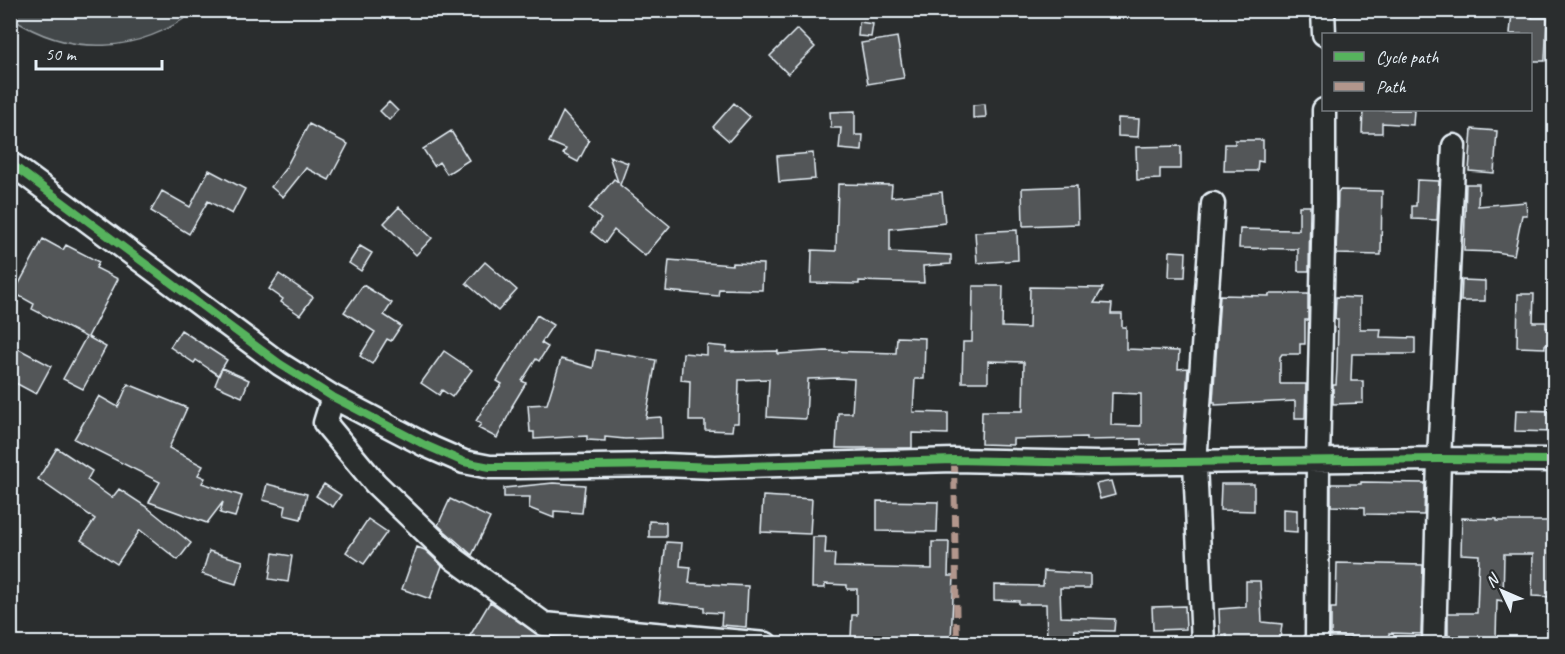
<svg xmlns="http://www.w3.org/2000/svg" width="1565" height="654" viewBox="0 0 1565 654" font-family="Caveat,sans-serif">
  <rect width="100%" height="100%" fill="#2a2d2e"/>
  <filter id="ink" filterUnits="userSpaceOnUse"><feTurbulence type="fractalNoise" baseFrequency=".0167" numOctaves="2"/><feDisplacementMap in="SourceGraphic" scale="12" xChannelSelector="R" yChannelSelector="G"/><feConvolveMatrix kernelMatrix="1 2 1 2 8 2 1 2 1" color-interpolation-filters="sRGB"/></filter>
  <g filter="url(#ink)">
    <path fill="#424648" stroke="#959ca0" stroke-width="1.5" d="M10 11 11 10 195 11C138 54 71 57 11 18Z"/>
    <path fill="#535759" stroke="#e8f1f8" stroke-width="1.5" fill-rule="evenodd" d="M1512 12 1533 14 1532 18H1547L1545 61H1530V34H1510Z
      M859 22 873 24 871 37 858 36Z
      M797 29 815 47 788 74 770 56Z
      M897 37 904 78 868 84 861 43Z
      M389 102 398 111 389 120 380 111Z
      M734 103 750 117 729 141 713 127Z
      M985 104 986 117 973 118V105Z
      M1363 110H1414L1413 125 1382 123V133H1362Z
      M855 111V135H863L862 151 839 149 841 128H831L830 112Z
      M563 112 589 141 578 162 563 154 566 149 549 142Z
      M1118 118 1139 119 1138 137 1118 136Z
      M309 124 348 144 329 180 306 168 283 197 271 187 285 169Z
      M1472 129 1497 131 1494 173 1469 171Z
      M451 131 469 160 447 174 439 162 434 166 423 149Z
      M1235 140H1263V162L1258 161 1257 171H1224L1225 144H1235Z
      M1181 146V169H1160V179L1137 180 1136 147Z
      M813 153 815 179 779 182 777 156Z
      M609 156 628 163 620 185 670 226 645 256 614 230 605 243 591 232 601 219 589 209 614 179 618 182Z
      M209 170 245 189 232 214 208 201 189 234 151 211 162 191 190 207Z
      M1417 180 1439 181 1437 220 1412 219V206H1416Z
      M838 184 892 185 891 197 942 192 945 223 890 229V252L951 255V264L923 266 924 283 859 281V284L811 283 812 250 836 251Z
      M1466 184H1479L1478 206 1526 202 1527 215H1522L1514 255 1496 252 1464 251Z
      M1077 186 1078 224 1023 226 1022 188Z
      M1340 190 1382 191 1381 255 1336 254 1338 192Z
      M1299 206H1310L1309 271H1298V249L1239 248 1240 229 1299 230Z
      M399 207 432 238 416 255 384 223Z
      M1017 230 1018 260 977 263 975 232Z
      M43 239 63 250 66 245 99 262 96 268 118 279 88 337 106 347 83 389 63 379 86 337 32 309 34 304 14 293Z
      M360 246 372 253 361 271 349 263Z
      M1170 251 1186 252 1185 277H1169Z
      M669 260 732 265V263L763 264 762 290 719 289 718 296 666 291Z
      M485 262 517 290 498 311 466 283Z
      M279 274 313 297 300 315 281 302 283 299 269 289Z
      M1462 280 1485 281V301H1461Z
      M363 285 392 303 384 315 401 326 391 341 387 339 372 364 360 356 375 332 344 312Z
      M973 286H1003L1002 327 1029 328 1030 287 1103 288 1094 303 1112 304 1111 314H1122V327H1126V349L1179 351 1178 369 1188 368 1183 444 1141 445V439L1086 440V437L1013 439V445L981 444 982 411H1023L1024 362 988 361V382H962L963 342H972ZM1112 393 1141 394V426L1111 425Z
      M1269 294H1308V320H1305V344H1300V354H1282L1280 357V384H1306L1305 418H1295V401L1215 405V402H1213L1220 295 1269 296Z
      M1518 294H1534L1533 322H1546V328H1554V345H1545V348L1517 347Z
      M1336 297 1360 298V329H1381L1380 337 1415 338V354H1352L1351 381H1363V403L1333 404V385H1336L1337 368 1338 319H1335Z
      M537 315 553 325 541 343 548 347 539 361 536 359 522 381 526 383 512 406H513L497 438 478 428 481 424 476 421 486 404 502 384 497 381Z
      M181 330 227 360 218 375 196 360 194 363 170 347Z
      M897 337 925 338 924 379H915L913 412 948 413V434L912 433V448H836L838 413H852L854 379 839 378 808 379 806 419 767 417 769 379 739 380 738 423H733L732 431 705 430V421H689L690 381 681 380 683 353 707 355V345L727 347 726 352 778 351V354L825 351 896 353Z
      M15 347 51 366 36 394 10 380V356Z
      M596 350 656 360 646 418 661 417 662 438 625 439 605 437V441L587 440V436L534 439V432H530L528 405 547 404 561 359 593 368Z
      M444 351 472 370 452 397 442 390 439 395 421 383Z
      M222 368 249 380 242 397 215 385Z
      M128 384 187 408 169 448 203 466 198 475 205 478 202 483 242 496 235 517 220 513 223 502 207 523 149 502 160 482 74 439 99 396 118 407Z
      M1516 410 1554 411V432L1515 431Z
      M57 448 92 471 87 480 112 498 119 489 148 508 191 543 178 560 140 530 117 564 81 540 95 519 38 479Z
      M1111 481 1115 495 1100 499 1096 484Z
      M1361 482 1425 483 1424 515 1365 514V507L1331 506V484H1361Z
      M553 483 585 485 582 513 554 511V518L529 508 530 497H504V488Z
      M267 484 307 494 301 519 284 515 286 506 263 500Z
      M324 484 341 495 333 507 316 496Z
      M1221 484H1254V511L1220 510Z
      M763 496 812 499 810 534 761 532Z
      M450 499 490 518 472 555 438 525Z
      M877 501 938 502 937 532 877 531Z
      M1283 509 1297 510V532L1283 531Z
      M1462 518 1497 519V521H1554V597L1532 596 1533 554H1504L1503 601 1497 600 1496 638 1448 639V613H1477L1479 555 1461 554Z
      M368 519 387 532 364 564 346 552Z
      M649 521 666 522V537H649Z
      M813 537H826L825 554H835L834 567 932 569V542H949L948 576H954L951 640H927V637L851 638 852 615H857V589H847V585L825 584V588H812Z
      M666 542 682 543 680 566 691 567 689 583 748 586 746 627 721 625 722 613 704 612V607L659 602Z
      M417 547 425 550 442 566 430 599 402 589Z
      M209 551 243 561 236 584 202 574Z
      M273 553 292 556 288 582 269 579Z
      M1337 563 1423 565 1421 634 1389 633V638L1331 637V608H1336Z
      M1044 571 1090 574V588H1060L1061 617 1115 619 1114 631 1075 630 1074 643 1047 642 1046 604H1019V601L994 600V585L1043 586Z
      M1246 581H1260L1262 622 1282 624 1280 640 1267 639 1266 641H1227V635L1220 636 1219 609 1246 607Z
      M490 602 541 637 548 644H465Z
      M1185 606 1186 629 1153 630 1152 607Z"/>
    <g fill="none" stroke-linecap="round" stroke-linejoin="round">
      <g stroke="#e8f1f8" stroke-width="27">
        <path id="minor" d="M1323 10 1324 34
          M10 163 280 364 333 397 425 445 464 462 490 467H519L663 465 715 467 954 460 1097 463 1439 459 1554 460
          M333 397 325 423 375 483 453 558 544 624 766 644
          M1203 644 1195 463 1213 204
          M1317 644 1318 461 1324 202V110
          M1434 644 1439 459 1454 146"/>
      </g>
      <use href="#minor" stroke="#2a2d2e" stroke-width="22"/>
      <path stroke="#b2968c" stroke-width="6" stroke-dasharray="12 6" stroke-linecap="butt" d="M954 460 957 644"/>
      <g stroke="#2a2d2e" stroke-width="11">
        <path id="cycleway" d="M10 163 280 364 333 397 425 445 464 462 490 467H519L663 465 715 467 954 460 1097 463 1439 459 1554 460"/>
      </g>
      <use href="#cycleway" stroke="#56b35d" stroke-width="8"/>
    </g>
  </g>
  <rect width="1565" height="654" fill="none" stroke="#2a2d2e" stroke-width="36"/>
  <rect x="18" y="18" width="1529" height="618" fill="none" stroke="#e8f1f8" stroke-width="2" filter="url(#ink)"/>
  <rect x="1322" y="33" width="210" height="78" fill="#2a2d2e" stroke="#767b7f" stroke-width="1.5"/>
  <rect x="1334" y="52" width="30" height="9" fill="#56b35d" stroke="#767b7f" stroke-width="1.5"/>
  <text x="1376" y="63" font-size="18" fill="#e8f1f8">Cycle path</text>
  <rect x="1334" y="82" width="30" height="9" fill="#b2968c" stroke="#767b7f" stroke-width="1.5"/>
  <text x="1376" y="93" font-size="18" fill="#e8f1f8">Path</text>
  <g transform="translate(1502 591) rotate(314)" stroke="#2a2d2e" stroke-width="4.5" paint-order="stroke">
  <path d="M0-4.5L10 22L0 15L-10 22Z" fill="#e8f1f8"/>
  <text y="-9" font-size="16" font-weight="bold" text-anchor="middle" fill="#e8f1f8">N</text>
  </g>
  <path d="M36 60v9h126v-9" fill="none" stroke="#e8f1f8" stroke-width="3"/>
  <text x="45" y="60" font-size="18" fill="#e8f1f8" stroke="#2a2d2e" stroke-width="4.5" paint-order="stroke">50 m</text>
</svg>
